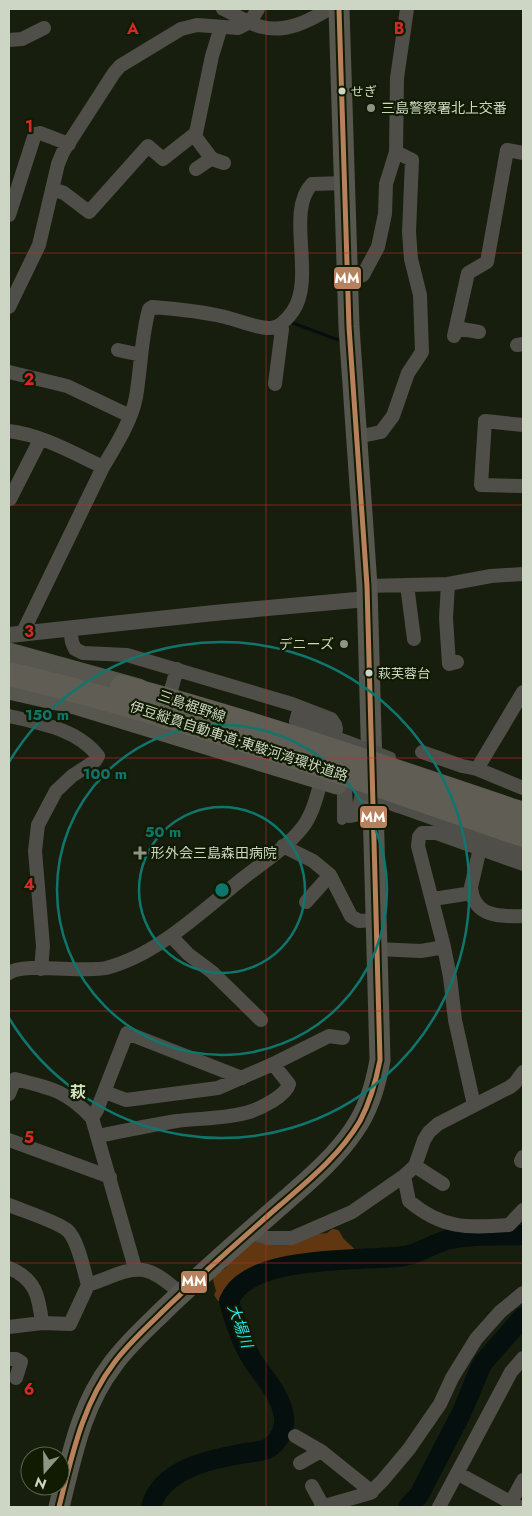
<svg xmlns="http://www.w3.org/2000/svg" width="532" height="1516" viewBox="0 0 532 1516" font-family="Jost,'Noto Sans JP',sans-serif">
  <rect width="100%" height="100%" fill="#181e0e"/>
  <path fill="#603711" d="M332 1229C342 1229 339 1234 345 1240 348 1244 352 1245 355 1250L348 1256 319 1257 279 1265H262L241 1278 227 1294V1300L224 1302 218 1301 214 1295 216 1291 213 1280 215 1275 226 1268 230 1261 254 1240 327 1233Z"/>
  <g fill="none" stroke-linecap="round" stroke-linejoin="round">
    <path stroke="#040f0e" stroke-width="3" d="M293 323 341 341"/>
    <path stroke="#040f0e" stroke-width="20" d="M151 1507C161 1470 207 1460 240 1454 248 1452 260 1452 267 1449 278 1443 286 1429 284 1417 281 1395 265 1379 253 1361 243 1345 234 1320 229 1301 248 1253 361 1262 405 1256 421 1253 435 1242 451 1239 474 1234 500 1236 523 1235
      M408 1507 419 1495 461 1414 482 1364 523 1317"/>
    <path stroke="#4f4e48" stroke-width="10" d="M342 820V790H347L349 818 355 817 360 793"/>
    <path stroke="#4f4e48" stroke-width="14" d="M223 9C236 15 249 24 262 27 286 33 309 21 329 9
      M9 40 22 39 44 28
      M194 135 212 159 224 163
      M196 169 212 158
      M52 189 64 193 89 212 148 146 163 159 196 133 212 56 221 27
      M9 215 35 134 40 133 69 144
      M348 280 363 275 378 247 385 214 386 184 396 152 397 78 407 9
      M9 307 39 245 58 164 63 152 114 73 120 66 181 29 197 25 238 28 250 22 258 9
      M456 328 479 332
      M454 336 468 273 487 262 507 150 523 153
      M517 345 523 344
      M118 350 141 355
      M9 372 67 386 130 416
      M275 384 282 329 281 324
      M523 425 485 421 481 485 523 486
      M9 431C42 435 73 453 103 467
      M357 437 381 432 393 416 408 373 422 352 420 295 411 259 409 232 412 160 396 152
      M9 498 10 499 40 440
      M448 584 446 618 449 664 457 662
      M407 585 414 639
      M367 586 448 584 491 576 523 574
      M70 629 72 642 75 649 83 653 127 655 292 704 331 719 335 725 336 729 331 748
      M22 634 103 467C115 447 132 420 136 397 141 368 141 338 149 309L152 307C177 309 201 311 225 317 238 320 256 328 269 328 279 329 288 318 293 311 316 277 285 212 312 184L346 183
      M169 697 177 669
      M9 716C39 723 78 729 98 756L95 761 72 776 56 791 38 825 35 851 43 946 41 969
      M422 752 462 766 477 769 523 788
      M477 769 523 692
      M283 846 313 861 330 875 351 916 359 921 376 920
      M480 848 471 887C473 917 501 917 523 916
      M433 899 472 893
      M306 902 330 875
      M171 936 188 954 212 972 261 1020
      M377 949 421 951 444 947
      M9 973C23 962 83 973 106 968 157 955 202 911 242 879 262 863 286 848 302 828 313 814 317 795 322 778
      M105 1092 126 1100 218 1088 273 1064 329 1036 343 1038
      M9 1094 15 1079C50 1088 66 1090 92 1118L135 1268
      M474 1105 455 1020 450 977 444 947 418 846 419 837 422 833H436L523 864
      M92 1118 97 1110 127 1033 242 1078
      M98 1136C124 1131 150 1125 177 1121 200 1118 226 1119 249 1112 261 1108 286 1096 289 1084L273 1064
      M9 1140 110 1177
      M521 1161 523 1157
      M415 1166 443 1184
      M404 1176 409 1201C442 1229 467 1228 509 1225L523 1210
      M9 1205C23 1211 56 1221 67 1230 78 1239 84 1271 88 1285
      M250 1232 267 1238H292L352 1212 404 1176 415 1166 424 1140 429 1132 438 1124 510 1087 515 1083 523 1072
      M9 1268C36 1279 39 1297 42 1323
      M9 1327 42 1323 70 1324 88 1285C134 1269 141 1257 181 1294
      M9 1359H16L21 1362 16 1378
      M295 1436 321 1451 372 1492
      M300 1463 321 1451
      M457 1473 519 1507
      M312 1486 323 1506
      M511 1502 523 1480
      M321 1507 370 1493 383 1480 409 1449 440 1404 452 1378 476 1339 500 1312 523 1293
      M439 1507 511 1372 523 1358"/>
    <path stroke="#4f4e48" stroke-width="16" d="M9 635 214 613 367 599
      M382 799 523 849"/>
    <path stroke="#58574f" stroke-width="21" d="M9 653 139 689
      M9 689 75 704 337 784
      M59 1507C72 1456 80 1407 113 1364 129 1342 149 1325 168 1306 206 1270 246 1235 286 1200 310 1179 336 1157 354 1130 368 1110 376 1084 380 1060L367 586 349 327 339 9"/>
    <path stroke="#4f4e48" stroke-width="10" d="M330 726 296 714 294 721 347 740
      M347 740 391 757 398 808 360 793Z"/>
    <path stroke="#5f5d54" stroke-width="24" d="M9 674C184 715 353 777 523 835
      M122 687C257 723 390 769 523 814"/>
    <g stroke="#101b01" stroke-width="9">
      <path id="bus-1" d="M59 1507C72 1456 82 1405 114 1363 128 1344 145 1329 161 1313 199 1276 239 1241 279 1206 308 1181 340 1155 360 1121 370 1102 376 1081 380 1060L367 586 349 327 339 9"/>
    </g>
    <use href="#bus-1" stroke="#b6815c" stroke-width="5"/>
  </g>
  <path fill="none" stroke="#d62828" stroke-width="1" stroke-opacity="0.55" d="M266 9V1507M9 253H523M9 505H523M9 758H523M9 1011H523M9 1263H523"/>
  <g fill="none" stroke="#0f766e" stroke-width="2.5">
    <circle cx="222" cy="890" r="83"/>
    <circle cx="222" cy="890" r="165"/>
    <path d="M9 762A248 248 0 1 1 9 1018"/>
  </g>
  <g fill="#cdd5c4" stroke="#101b01" stroke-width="2">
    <circle cx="342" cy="91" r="4.5"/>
    <circle cx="369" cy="673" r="4.5"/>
  </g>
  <g fill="#8e9584" stroke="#101b01" stroke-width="2">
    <circle cx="371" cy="108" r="5"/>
    <circle cx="344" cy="644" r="5"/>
    <path d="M137.5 845.5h5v5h5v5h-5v5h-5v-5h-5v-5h5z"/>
  </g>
  <g text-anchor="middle" stroke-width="4.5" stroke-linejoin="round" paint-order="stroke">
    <g font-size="13" fill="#cdd5c4" stroke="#101b01" text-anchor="start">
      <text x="351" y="96">せぎ</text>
      <text x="378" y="678">萩芙蓉台</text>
    </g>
    <g font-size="14" fill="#cdd5c4" stroke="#101b01" text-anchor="start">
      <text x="381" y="113">三島警察署北上交番</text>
      <text x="334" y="649" text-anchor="end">デニーズ</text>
      <text x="151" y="858">形外会三島森田病院</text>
    </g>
    <g font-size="14" fill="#cdd5c4" stroke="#101b01">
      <text transform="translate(192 706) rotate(19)" y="5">三島裾野線</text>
      <text transform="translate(239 741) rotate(18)" y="5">伊豆縦貫自動車道;東駿河湾環状道路</text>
    </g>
    <g font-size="15" font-style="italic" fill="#29e5e8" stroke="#101b01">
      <text transform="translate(240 1326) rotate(70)" y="5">大場川</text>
    </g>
    <g font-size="16" font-weight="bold" fill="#d4e4c0" stroke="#101b01">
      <text x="78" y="1098">萩</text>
    </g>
  </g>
  <g font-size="16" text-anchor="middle" font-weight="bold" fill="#d62828" stroke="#101b01" stroke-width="4.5" stroke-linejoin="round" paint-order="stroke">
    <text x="133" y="34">A</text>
    <text x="399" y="34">B</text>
    <text x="29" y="132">1</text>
    <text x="29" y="385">2</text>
    <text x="29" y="637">3</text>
    <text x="29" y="890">4</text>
    <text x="29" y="1143">5</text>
    <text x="29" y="1395">6</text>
  </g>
  <circle cx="222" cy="890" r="8" fill="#0f766e" stroke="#101b01" stroke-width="2.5"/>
  <g font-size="15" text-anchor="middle" font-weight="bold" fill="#0f766e" stroke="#101b01" stroke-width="4.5" stroke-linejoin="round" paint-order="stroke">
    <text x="47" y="720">150 m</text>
    <text x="105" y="779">100 m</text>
    <text x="163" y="837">50 m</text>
  </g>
  <g stroke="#101b01" stroke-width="2">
    <rect x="333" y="266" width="29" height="24" rx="5" fill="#b6815c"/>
    <rect x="359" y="805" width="29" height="24" rx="5" fill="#b6815c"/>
    <rect x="180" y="1270" width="28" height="24" rx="5" fill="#b6815c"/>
  </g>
  <g font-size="14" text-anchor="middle" font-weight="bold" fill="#fff">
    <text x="347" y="283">MM</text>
    <text x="373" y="822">MM</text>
    <text x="194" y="1286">MM</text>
  </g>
  <rect width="532" height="1516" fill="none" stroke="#cdd5c4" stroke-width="20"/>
  <g transform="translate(45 1471) rotate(200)"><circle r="24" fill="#101b01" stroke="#5c654f"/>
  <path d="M0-4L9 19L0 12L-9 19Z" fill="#8e9584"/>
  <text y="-8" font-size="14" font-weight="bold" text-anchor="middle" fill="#cdd5c4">N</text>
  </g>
</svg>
